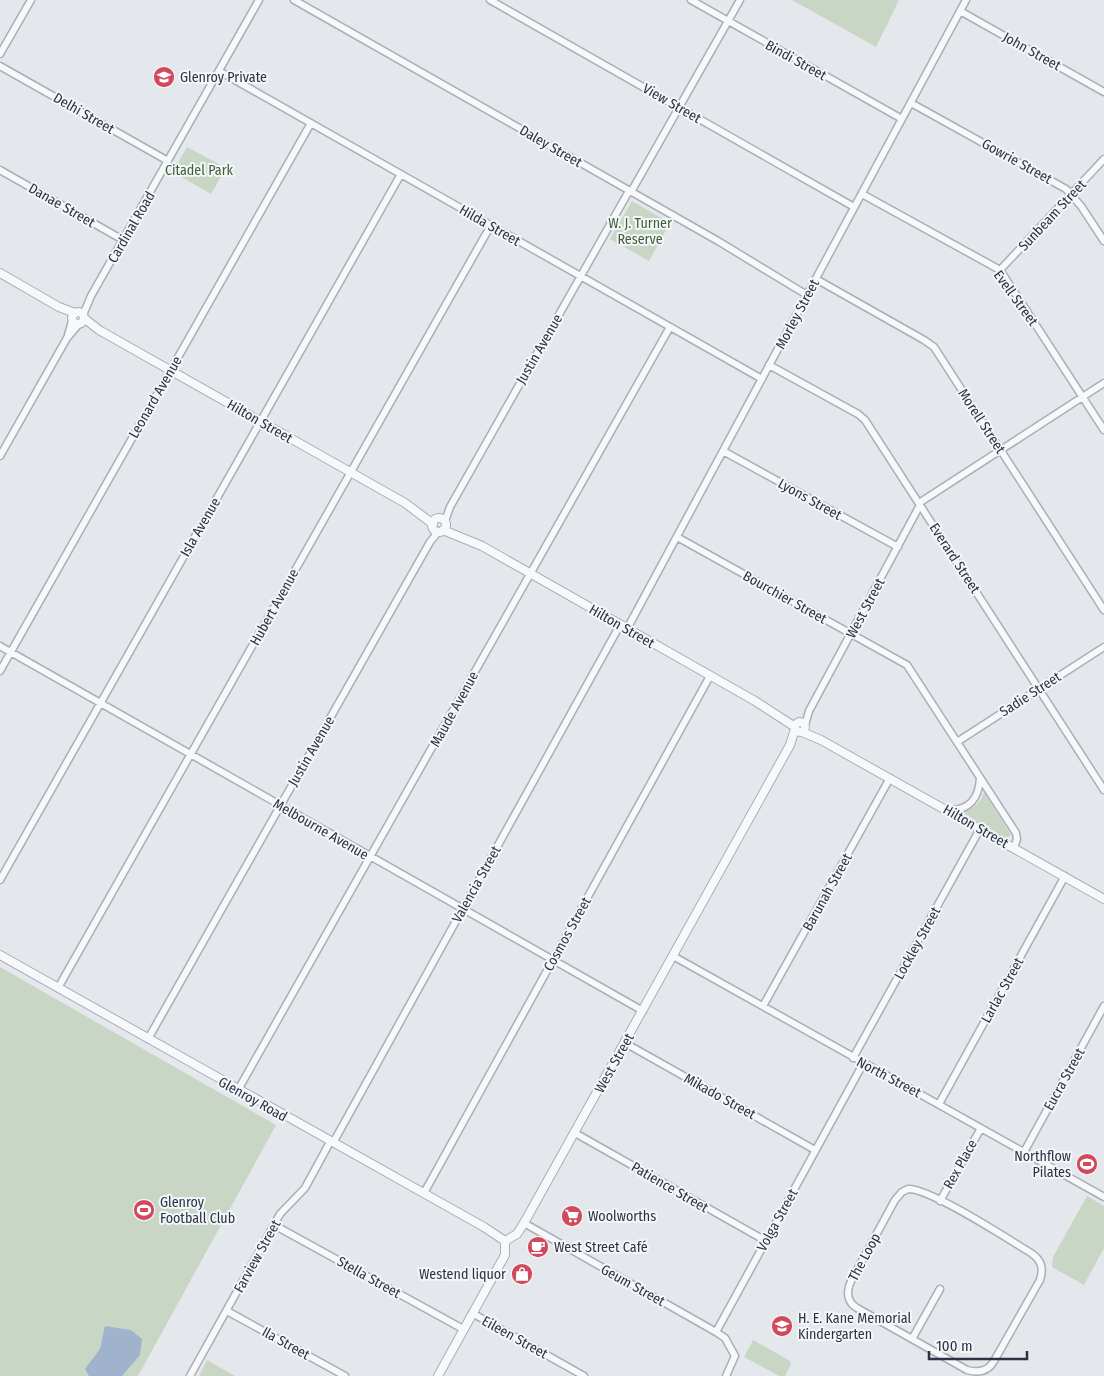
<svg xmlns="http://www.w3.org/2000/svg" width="1104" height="1376" viewBox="0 0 1104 1376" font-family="'Fira Sans Condensed',sans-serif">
  <rect width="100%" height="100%" fill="#e4e7ec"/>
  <path fill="#c9d6c5" d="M792 0H899L876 47Z
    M187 147 226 168 211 194 173 172Z
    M632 201 670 223 649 261 610 239Z
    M984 792 1011 835 1006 839 962 812C974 808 980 804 984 792Z
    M0 967 276 1125 138 1376H0Z
    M1087 1196 1104 1206V1248L1084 1285 1052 1267 1053 1257Z
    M753 1340 790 1361 791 1364 785 1376H779L744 1357Z
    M207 1360 235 1376H199Z"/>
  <path fill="#9fb4cc" d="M105 1326 131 1330 142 1339 140 1355 122 1376H89L85 1369 100 1349Z"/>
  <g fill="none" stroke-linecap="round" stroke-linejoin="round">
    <g stroke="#a9aeb7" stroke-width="9">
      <path id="minor" d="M294 0 718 241 807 295
        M490 0 854 207
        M691 0 902 119
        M960 11 1104 92
        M0 54 31 0
        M0 66 168 161
        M219 71 762 379
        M911 103 1066 189 1081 206 1104 241
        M0 170 123 240
        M631 192 740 0
        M862 194 1000 270 1104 430
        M1000 270 1104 159
        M816 279 924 340 934 347 1104 610
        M83 315 91 296 259 0
        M68 335 72 321
        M769 365 858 414 865 420 1104 790
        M723 451 898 547
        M0 456 67 338 78 325
        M919 503 1104 383
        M445 521 450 507 629 191
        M677 537 907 665 1016 833 1017 839 1014 848
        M627 629 966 0
        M0 646 643 1011
        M0 671 311 123
        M805 725 809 711 920 505
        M957 742 1104 647
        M948 810C969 811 979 798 980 778
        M0 880 401 174
        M673 956 1104 1197
        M58 988 491 225
        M763 1006 890 778
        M148 1039 430 542 439 531
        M625 1043 815 1150
        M853 1058 980 829
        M238 1090 670 327
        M939 1104 1065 876
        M575 1133 766 1241
        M333 1143 620 625
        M1024 1152 1104 1006
        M908 1189C930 1188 1008 1239 1031 1253 1041 1260 1044 1267 1040 1280L994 1361C988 1372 978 1373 967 1370L857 1308C847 1302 846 1292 851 1281L895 1200 902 1192Z
        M424 1193 710 676
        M940 1201 981 1128
        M524 1223 716 1332
        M274 1225 463 1329
        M227 1311 345 1376
        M472 1313 584 1376
        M912 1339 940 1289
        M190 1376 280 1214 305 1188 330 1142
        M726 1376 735 1356 725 1338 716 1332 864 1062"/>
    </g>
    <g stroke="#a9aeb7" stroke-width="10">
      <path id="tertiary" d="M0 273 59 307 75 313
        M72 318a6 6 0 1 1 12 0a6 6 0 1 1-12 0Z
        M84 318 99 330 405 503 433 524
        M432 525a7 7 0 1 1 14 0a7 7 0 1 1-14 0Z
        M443 530 482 546 755 701 795 727
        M795 727a5 5 0 1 1 10 0a5 5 0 1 1-10 0Z
        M802 732 821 740 1104 899
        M0 955 484 1227 505 1241
        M505 1241 517 1234 524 1223 790 745 795 729
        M438 1376 505 1255V1241"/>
    </g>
    <use href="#minor" stroke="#f7f8fa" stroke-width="6"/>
    <use href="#tertiary" stroke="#f7f8fa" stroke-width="8"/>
  </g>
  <defs>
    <g id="school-disc" transform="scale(1.125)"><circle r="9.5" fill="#d1495b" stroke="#f4f6f9"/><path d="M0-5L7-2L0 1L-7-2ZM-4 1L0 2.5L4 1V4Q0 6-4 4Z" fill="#fff"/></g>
    <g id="stadium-disc" transform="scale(1.125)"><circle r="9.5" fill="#d1495b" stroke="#f4f6f9"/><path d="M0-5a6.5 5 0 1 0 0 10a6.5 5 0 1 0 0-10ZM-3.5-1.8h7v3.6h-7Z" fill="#fff"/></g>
    <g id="supermarket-disc" transform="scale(1.125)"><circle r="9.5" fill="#d1495b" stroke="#f4f6f9"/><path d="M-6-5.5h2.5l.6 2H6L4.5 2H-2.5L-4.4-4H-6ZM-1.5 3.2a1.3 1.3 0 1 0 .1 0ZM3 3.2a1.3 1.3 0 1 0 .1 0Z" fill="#fff"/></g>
    <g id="cafe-disc" transform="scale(1.125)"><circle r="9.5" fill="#d1495b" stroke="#f4f6f9"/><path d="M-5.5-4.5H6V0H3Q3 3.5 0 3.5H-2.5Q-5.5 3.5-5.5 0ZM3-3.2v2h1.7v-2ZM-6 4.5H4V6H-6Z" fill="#fff"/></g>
    <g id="shop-disc" transform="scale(1.125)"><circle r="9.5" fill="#d1495b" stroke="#f4f6f9"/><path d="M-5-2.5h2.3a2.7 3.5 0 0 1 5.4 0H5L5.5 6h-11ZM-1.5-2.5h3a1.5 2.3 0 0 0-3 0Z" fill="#fff"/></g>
  </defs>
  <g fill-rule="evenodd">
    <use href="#school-disc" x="164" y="77"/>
    <use href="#stadium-disc" x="1087" y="1164"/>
    <use href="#stadium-disc" x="144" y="1210"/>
    <use href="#supermarket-disc" x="572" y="1216"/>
    <use href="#cafe-disc" x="538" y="1247"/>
    <use href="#shop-disc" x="522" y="1274"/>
    <use href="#school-disc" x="782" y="1326"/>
  </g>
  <g text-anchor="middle" stroke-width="4" stroke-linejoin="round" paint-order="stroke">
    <g font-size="14" fill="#2b3445" stroke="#f4f6f9">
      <text transform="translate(1032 51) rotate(29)" y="5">John Street</text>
      <text transform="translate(796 60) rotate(29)" y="5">Bindi Street</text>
      <text transform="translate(672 103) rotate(30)" y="5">View Street</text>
      <text transform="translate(84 113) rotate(30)" y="5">Delhi Street</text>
      <text transform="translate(551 146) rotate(30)" y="5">Daley Street</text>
      <text transform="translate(1017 161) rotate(29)" y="5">Gowrie Street</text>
      <text transform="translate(62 205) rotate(30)" y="5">Danae Street</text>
      <text transform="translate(1052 215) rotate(-47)" y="5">Sunbeam Street</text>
      <text transform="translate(490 225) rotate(30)" y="5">Hilda Street</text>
      <text transform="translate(131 227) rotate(-60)" y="5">Cardinal Road</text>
      <text transform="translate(1016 298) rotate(54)" y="5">Evell Street</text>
      <text transform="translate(797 314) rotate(-62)" y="5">Morley Street</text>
      <text transform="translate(539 349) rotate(-60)" y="5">Justin Avenue</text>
      <text transform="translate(155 397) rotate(-60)" y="5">Leonard Avenue</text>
      <text transform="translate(260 421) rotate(30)" y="5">Hilton Street</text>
      <text transform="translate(982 421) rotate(57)" y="5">Morell Street</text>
      <text transform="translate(810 499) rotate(29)" y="5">Lyons Street</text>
      <text transform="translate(200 527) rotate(-60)" y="5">Isla Avenue</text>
      <text transform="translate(955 558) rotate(57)" y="5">Everard Street</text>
      <text transform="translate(785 597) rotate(29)" y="5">Bourchier Street</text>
      <text transform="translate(274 607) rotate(-61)" y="5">Hubert Avenue</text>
      <text transform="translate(865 608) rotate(-62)" y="5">West Street</text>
      <text transform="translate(622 626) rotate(30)" y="5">Hilton Street</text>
      <text transform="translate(1030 694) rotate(-33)" y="5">Sadie Street</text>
      <text transform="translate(454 709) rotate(-61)" y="5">Maude Avenue</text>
      <text transform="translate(311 751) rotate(-60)" y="5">Justin Avenue</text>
      <text transform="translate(976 826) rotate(30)" y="5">Hilton Street</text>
      <text transform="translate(321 829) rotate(30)" y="5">Melbourne Avenue</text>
      <text transform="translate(476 884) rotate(-61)" y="5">Valencia Street</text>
      <text transform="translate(827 892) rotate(-61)" y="5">Barunah Street</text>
      <text transform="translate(567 934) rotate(-61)" y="5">Cosmos Street</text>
      <text transform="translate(917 943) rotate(-61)" y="5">Lockley Street</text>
      <text transform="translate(1002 990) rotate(-61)" y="5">Larlac Street</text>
      <text transform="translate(614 1063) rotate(-61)" y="5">West Street</text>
      <text transform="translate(889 1077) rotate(28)" y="5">North Street</text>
      <text transform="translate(1064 1079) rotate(-61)" y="5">Eucra Street</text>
      <text transform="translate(720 1096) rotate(29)" y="5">Mikado Street</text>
      <text transform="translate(253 1099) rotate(29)" y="5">Glenroy Road</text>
      <text transform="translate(960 1164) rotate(-61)" y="5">Rex Place</text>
      <text transform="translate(670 1187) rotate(30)" y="5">Patience Street</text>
      <text transform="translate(777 1220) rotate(-61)" y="5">Volga Street</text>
      <text transform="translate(257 1256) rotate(-61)" y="5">Farview Street</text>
      <text transform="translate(864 1257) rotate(-62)" y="5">The Loop</text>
      <text transform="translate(369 1277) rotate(29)" y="5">Stella Street</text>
      <text transform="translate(633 1285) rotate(29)" y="5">Geum Street</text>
      <text transform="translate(515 1337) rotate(29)" y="5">Eileen Street</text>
      <text transform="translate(286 1343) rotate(29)" y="5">Ila Street</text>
    </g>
    <g font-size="14" fill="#2b3445" stroke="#f4f6f9" text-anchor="start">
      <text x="180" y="82">Glenroy Private</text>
      <text x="1071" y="1161" text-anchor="end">Northflow<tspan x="1071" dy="16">Pilates</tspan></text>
      <text x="160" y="1207">Glenroy<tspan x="160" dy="16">Football Club</tspan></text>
      <text x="588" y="1221">Woolworths</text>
      <text x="554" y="1252">West Street Café</text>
      <text x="506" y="1279" text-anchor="end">Westend liquor</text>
      <text x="798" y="1323">H. E. Kane Memorial<tspan x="798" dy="16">Kindergarten</tspan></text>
    </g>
    <g font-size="14" fill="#3f6138" stroke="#f4f6f9">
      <text x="199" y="175">Citadel Park</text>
      <text x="640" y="228">W. J. Turner<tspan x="640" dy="16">Reserve</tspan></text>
    </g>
  </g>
  <path d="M929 1351v8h98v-8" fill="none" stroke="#2b3445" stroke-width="2.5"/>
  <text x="936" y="1351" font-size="15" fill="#2b3445" stroke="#f4f6f9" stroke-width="4" paint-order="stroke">100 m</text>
</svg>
